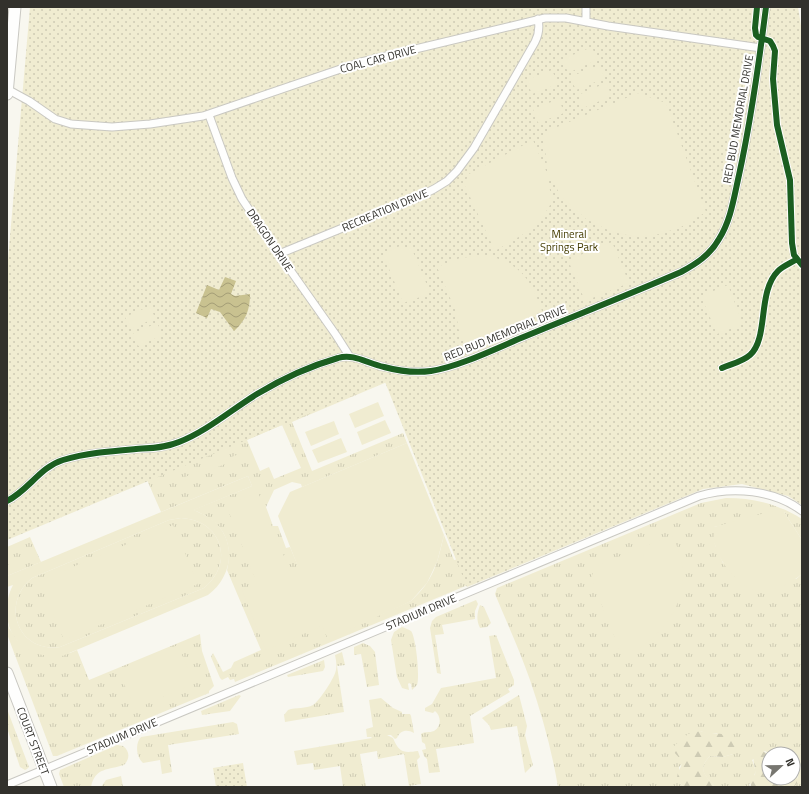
<svg xmlns="http://www.w3.org/2000/svg" width="809" height="794" viewBox="0 0 809 794" font-family="'Titillium Web',sans-serif">
  <defs>
    <pattern id="grass-tufts" width="24" height="20" patternUnits="userSpaceOnUse"><rect width="24" height="20" fill="#f0ecd1"/><path d="M3 7l-1-3M5 7V3M7 7l1-3M15 17l-1-3M17 17v-4M19 17l1-3" fill="none" stroke="#cecbb4"/></pattern>
    <pattern id="forest-firs" width="22" height="20" patternUnits="userSpaceOnUse"><rect width="22" height="20" fill="#f0ecd1"/><path d="M5 1l3.5 6h-7zM16 11l3.5 6h-7z" fill="#cecbb4"/></pattern>
    <pattern id="park-dots" width="8" height="8" patternUnits="userSpaceOnUse"><rect width="8" height="8" fill="#f0ecd1"/><path d="M2 2h.1M6 6h.1" fill="none" stroke="#cecbb4" stroke-width="1.8" stroke-linecap="round"/></pattern>
    <pattern id="water-waves" width="16" height="10" patternUnits="userSpaceOnUse"><rect width="16" height="10" fill="#c9c290"/><path d="M0 5q4-4 8 0t8 0" fill="none" stroke="#a49e76"/></pattern>
  </defs>
  <rect width="100%" height="100%" fill="#f8f7ef"/>
  <path fill="url(#grass-tufts)" fill-rule="evenodd" d="M364 378 387 382 292 422 312 471 403 433 407 443 302 487 301 484 292 482 274 490 266 507 273 526H278L286 548 290 547 328 638 411 601C434 580 437 564 444 535L454 560 458 559 468 585 235 682 234 679 230 680 228 677 222 680 220 678 211 657 213 653 223 672 231 668 234 662 261 650 227 570C234 540 221 520 193 510L252 486 248 476 161 512 140 464ZM282 425 301 468 274 479 269 467 260 471 247 440Z
    M726 498C755 498 778 504 802 519V540L784 512 714 527 715 545 723 563 796 579 802 574V787H794C798 781 797 774 801 767L797 757H793V754H770L765 751 752 760C757 772 756 774 749 785L751 787H715C706 776 696 770 710 756L723 757 733 754 717 733H706L700 731 680 757 683 760 682 764 679 767 680 783 684 787H558C552 751 542 715 530 680 520 651 507 623 495 594L497 588 701 503Z
    M181 518C222 520 235 563 204 588L60 647C18 653 0 604 32 578L169 520Z
    M30 537 41 562 7 576V547Z
    M476 600 478 604 475 611V619L442 625 444 634 435 635 441 674 437 673 430 628 432 621 436 617Z
    M480 605 484 607 491 623 487 627 480 628C476 620 477 613 480 605Z
    M7 621 9 628 18 641 70 653 77 650 89 680 200 634 202 651 214 686 209 691V693L57 756H53L7 634Z
    M402 627C405 628 408 629 411 631 416 637 420 677 417 685L412 690 411 684 409 683 408 684 409 690 402 688 397 677 391 640 394 632Z
    M496 635 514 680V685L508 689 510 692 470 716 474 743 436 749 440 772 429 773 427 759 424 756 422 750 426 749 425 744 422 742 421 734C425 731 429 733 434 731 442 726 441 716 435 711L433 713 425 711V708L432 704 441 688 496 678 489 636Z
    M363 643 370 646 375 652 379 685 367 687 361 654 354 655V647Z
    M342 652 345 665 337 666 344 712 285 722 284 715 288 710C296 707 306 709 313 705 320 700 334 679 336 670 337 665 336 660 335 655Z
    M324 660 325 667 323 671 288 677 287 675Z
    M239 695 241 696 230 711 202 715 201 711Z
    M519 695 527 726 525 735 533 765 525 773 517 726 491 730 489 725 482 718Z
    M381 698 393 708 402 712V714H410L411 716 414 733C407 729 400 730 397 738L395 739 391 735H387L393 738C399 753 404 753 418 751L420 757 417 760 421 784 409 786 404 754 378 759 377 751 360 754 366 787H343L340 766 314 770 313 763 297 765 294 751 372 738 371 737H367L366 729 373 727 369 700Z
    M7 709 29 767 27 769 25 770 20 767 7 728Z
    M233 722 237 724 239 734 168 745 172 772 162 774 160 760 143 763C136 757 135 743 141 737Z
    M117 745 123 746C130 751 130 759 124 765 109 770 95 767 91 787H64L59 774 60 770Z
    M121 776 123 787H101L106 780Z"/>
  <path fill="url(#forest-firs)" d="M700 731C715 736 733 728 737 750L733 754 723 757 710 756C696 770 707 776 715 787H684L677 780C677 770 682 768 682 761L674 752V746L688 734Z
    M760 751 770 754H769V778H793V757H797L801 763 797 773V783L794 787H751L749 777 755 775C756 767 752 761 754 753Z"/>
  <path fill="url(#park-dots)" d="M30 7H798L802 32V505L788 496 742 484 703 489 467 587 385 382 7 540V271Z
    M243 763 247 787H216L213 768Z"/>
  <path fill="#f0ecd1" fill-rule="evenodd" d="M592 47 597 60 568 73 563 59Z
    M599 65 605 78 576 90 570 77Z
    M552 70 558 84 532 94 526 80Z
    M606 83 612 96 583 108 578 95Z
    M638 93 666 103 706 212 681 227 660 234 637 237 612 232 586 219 561 196 548 173 543 133Z
    M559 99 564 113 538 123 533 109Z
    M533 140 547 173 552 202 540 221 522 235 495 251 464 184 469 174Z
    M612 242 629 283 585 301 568 260Z
    M402 245 404 249 411 247 430 292C421 298 413 299 403 303L383 254Z
    M488 255C495 258 504 260 511 265 528 274 536 294 542 311L472 347 464 344 457 325 458 324 455 312H456L437 267 460 258Z
    M728 285 743 324 717 334 701 296Z
    M150 306 155 318 131 329 125 317Z
    M157 323 163 335 138 346 132 334Z
    M378 402 384 416 355 428 349 414Z
    M385 420 391 433 362 445 357 432Z
    M334 421 339 434 311 446 305 432Z
    M341 438 347 452 318 463 312 450Z
    M407 443 444 535 437 562 427 583 411 601 403 605 328 639 322 626 266 650 242 590 257 584 226 505 258 492 290 571 298 567 278 516 290 492Z
    M241 453 242 457 179 483 178 480Z
    M248 476 252 486 194 510C202 514 211 517 217 524 237 546 231 578 208 595L62 656C34 659 7 643 7 612 7 602 8 595 13 585L7 587V576ZM181 518C222 520 235 563 204 588L60 647C18 653 0 604 32 578L169 520Z
    M772 511 784 512 802 540V574C790 584 773 592 757 591 741 590 718 560 715 545 713 540 714 533 714 527Z
    M173 525 198 584 64 640 39 581Z
    M672 535C675 542 679 550 681 558 690 594 669 630 639 648 634 651 627 652 621 654L591 578 596 566Z
    M178 645 194 684 135 709 118 670Z"/>
  <path fill="url(#water-waves)" d="M225 277 236 281 231 294 235 296 250 294C250 310 246 320 234 331L220 312 211 309 207 318 196 313 207 285 219 290Z"/>
  <g fill="none" stroke-linecap="round" stroke-linejoin="round">
    <g stroke="#c9c8c2" stroke-width="9">
      <path id="minor" d="M586 7V22
        M7 89 29 101 55 119 71 124 112 127 150 124 203 116 361 62 545 18H566L608 26 761 48
        M209 115 232 178 242 199 288 267 336 335 350 357
        M279 254 416 198 434 189 447 181 457 171 474 148 535 42C539 34 540 28 538 19
        M7 501C28 491 40 467 63 460 86 453 112 451 136 449 150 448 165 448 179 442 207 431 231 410 257 394 282 379 310 366 338 358 354 353 368 364 384 367 399 371 416 373 431 371 458 367 495 349 521 338 574 316 628 295 681 272 696 264 710 255 719 239 731 220 734 197 739 175 751 120 759 63 766 7
        M7 785 699 496C733 486 774 490 802 511"/>
    </g>
    <g stroke="#c9c8c2" stroke-width="13">
      <path id="primary" d="M7 94 15 7
        M7 673 51 787"/>
    </g>
    <use href="#minor" stroke="#fefefd" stroke-width="7"/>
    <use href="#primary" stroke="#fefefd" stroke-width="11"/>
    <g stroke="#fff" stroke-width="8">
      <path id="cycleway" d="M757 7 755 28 756 35 758 37 770 41 773 46 775 51 773 79 777 125 790 180 792 243 794 255 802 265
        M722 368C731 364 742 362 750 355 769 338 757 292 778 271 783 266 791 263 797 259
        M7 501C28 491 40 467 63 460 86 453 112 451 136 449 150 448 165 448 179 442 207 431 231 410 257 394 282 379 310 366 338 358 354 353 368 364 384 367 399 371 416 373 431 371 458 367 495 349 521 338 574 316 628 295 681 272 696 264 710 255 719 239 731 220 734 197 739 175 751 120 759 63 766 7"/>
    </g>
    <use href="#cycleway" stroke="#1b5e20" stroke-width="6"/>
  </g>
  <g text-anchor="middle" stroke-width="4" stroke-linejoin="round" paint-order="stroke">
    <g font-size="11" fill="#32312c" stroke="#fff">
      <text transform="translate(378 59) rotate(-15)" y="4">COAL CAR DRIVE</text>
      <text transform="translate(738 119) rotate(-80)" y="4">RED BUD MEMORIAL DRIVE</text>
      <text transform="translate(385 210) rotate(-23)" y="4">RECREATION DRIVE</text>
      <text transform="translate(270 240) rotate(56)" y="4">DRAGON DRIVE</text>
      <text transform="translate(505 333) rotate(-22)" y="4">RED BUD MEMORIAL DRIVE</text>
      <text transform="translate(421 612) rotate(-23)" y="4">STADIUM DRIVE</text>
      <text transform="translate(122 736) rotate(-23)" y="4">STADIUM DRIVE</text>
      <text transform="translate(33 741) rotate(69)" y="4">COURT STREET</text>
    </g>
    <g font-size="11" fill="#433b01" stroke="#fff">
      <text x="569" y="238">Mineral<tspan x="569" dy="13">Springs Park</tspan></text>
    </g>
  </g>
  <rect width="809" height="794" fill="none" stroke="#32312c" stroke-width="16"/>
  <g transform="translate(781 766) rotate(68)"><circle r="19" fill="#ffffff" stroke="#adadab"/>
  <path d="M0-3L7 15L0 10L-7 15Z" fill="#777670"/>
  <text y="-6" font-size="11" font-weight="bold" text-anchor="middle" fill="#32312c">N</text>
  </g>
</svg>
